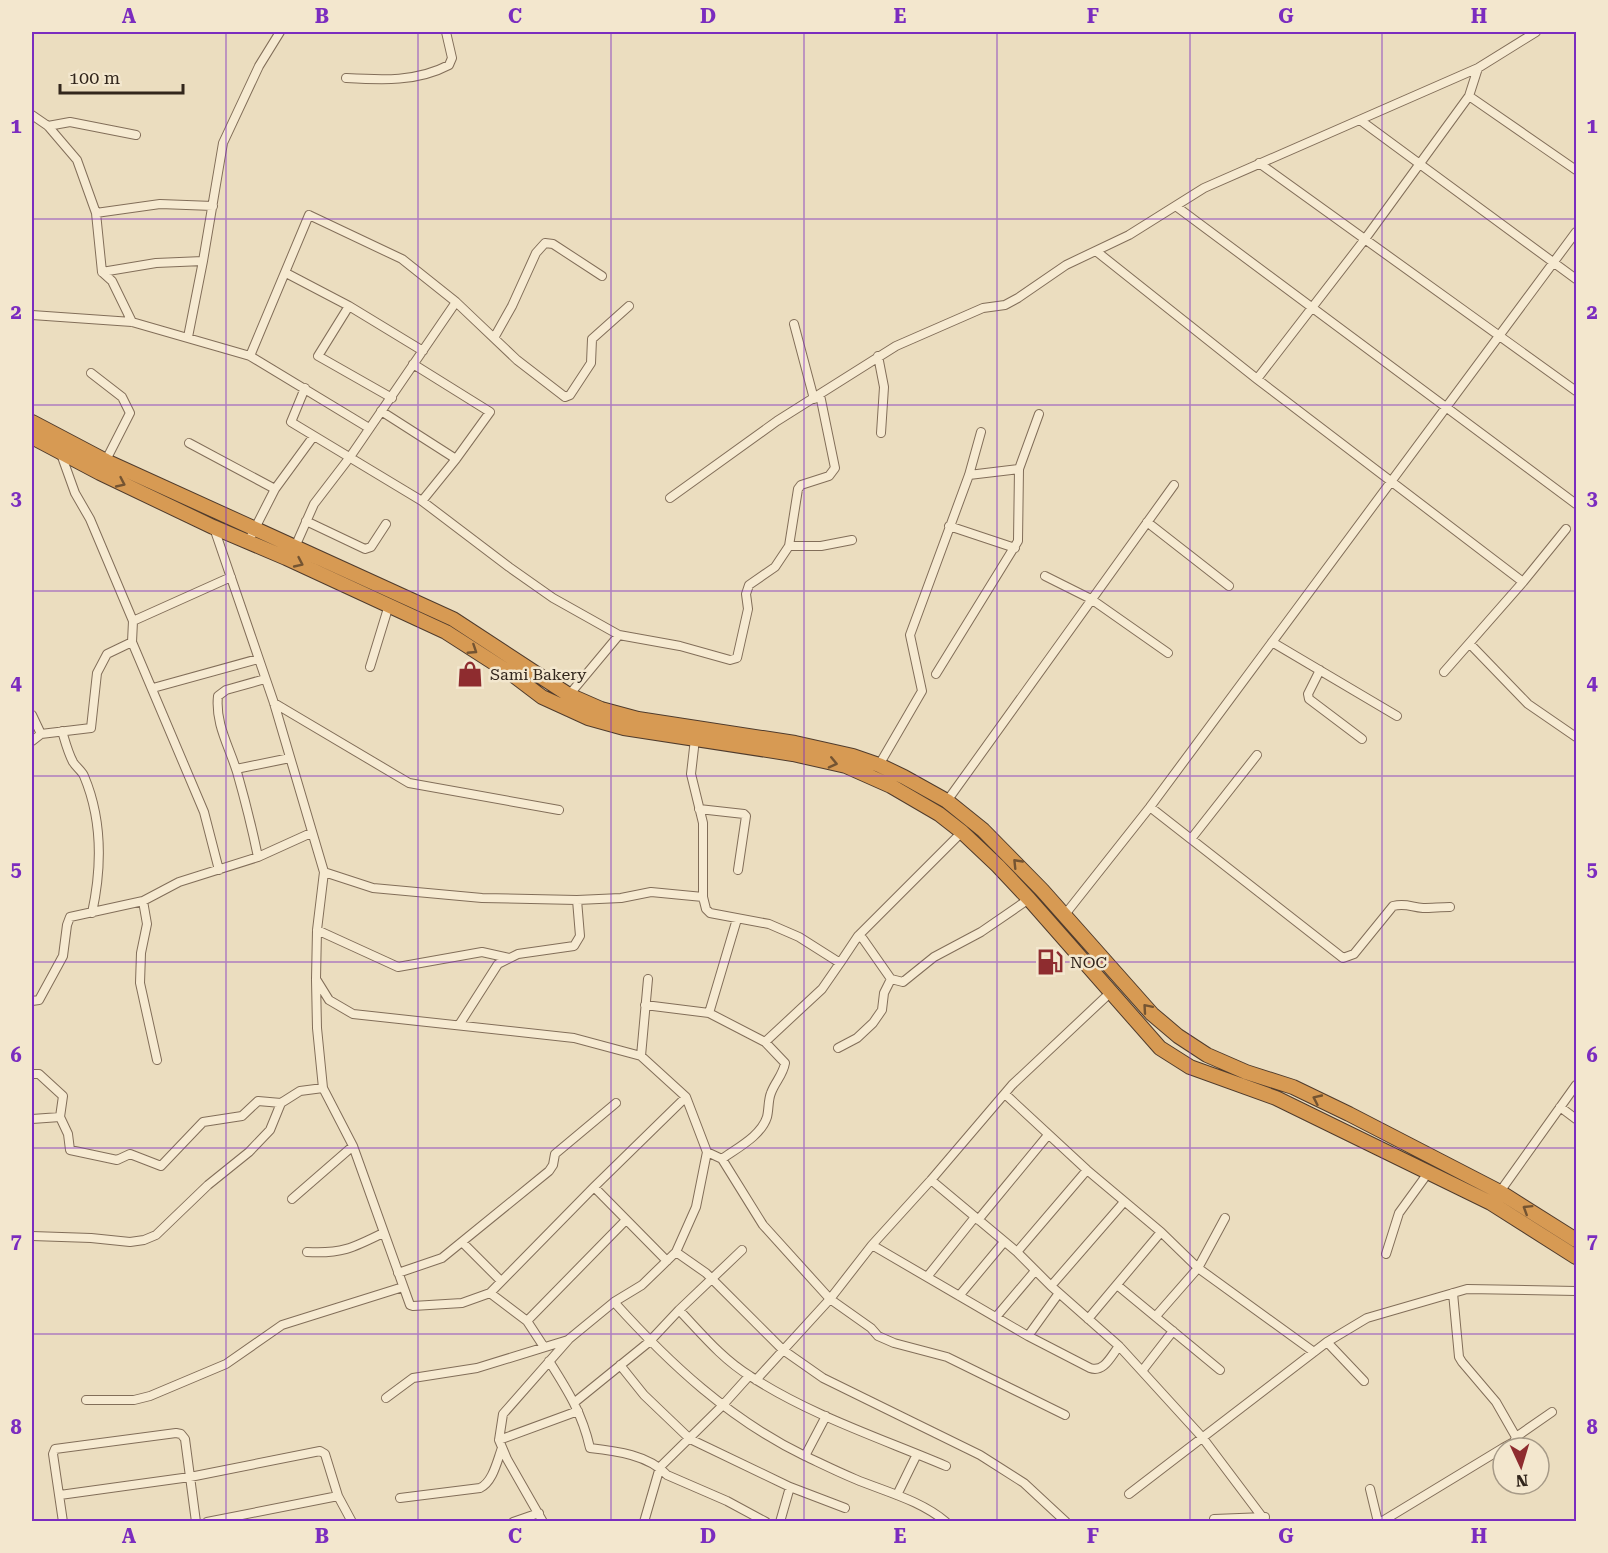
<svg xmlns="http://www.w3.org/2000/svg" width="1608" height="1553" viewBox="0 0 1608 1553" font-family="'Roboto Serif',serif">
  <rect width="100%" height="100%" fill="#ebddbf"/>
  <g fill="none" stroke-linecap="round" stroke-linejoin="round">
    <g stroke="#826e59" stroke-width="10">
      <path id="street" d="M346 78C382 80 417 82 449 65L452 58 446 32
        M1469 96 1576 170
        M32 115 48 126 77 160 96 213 102 272 112 281 132 322
        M1360 120 1576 279
        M48 126 70 122 136 135
        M1259 163 1576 391
        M1177 207 1576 504
        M96 213 160 204 213 206
        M1096 251 1257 379 1523 582
        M102 272 156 263 203 261
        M286 273 349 306 423 351
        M349 306 318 356 392 398
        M32 315 132 322 250 356 369 428
        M794 324 814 399
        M188 337 203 261 223 143 259 66 280 32
        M494 338 512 306 536 253 545 243 553 244 602 276
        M250 356 309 215 402 259 456 302 517 360 565 397 570 395 591 363 592 339 629 306
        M878 356 884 387 881 433
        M413 364 490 412 456 459 422 501
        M91 373 122 397 130 413 104 464
        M1257 379 1365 239 1469 96 1478 68
        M305 388 291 422 422 501 509 567 553 598 619 635 680 646 730 660 737 658 748 609 746 594 749 585 775 567 789 546 798 489 801 485 829 476 835 468 820 395
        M381 411 456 459
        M189 443 275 489
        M61 454 75 493 90 519 133 621
        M969 475 1019 469
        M670 498 777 421 896 346 983 308 1005 305 1018 298 1066 265 1129 235 1204 188 1478 68 1536 32
        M306 521 365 549 371 547 386 524
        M1147 522 1229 586
        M949 526 1015 548
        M214 528 274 703 324 872 317 930 316 979 329 1000 353 1014 574 1038 641 1056 686 1097 707 1152 696 1207 676 1252 642 1285 614 1302 569 1339 503 1414 499 1440 507 1459 543 1522
        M248 542 275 489 313 437
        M789 546H821L852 540
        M295 547 314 504 350 457 456 302
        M1045 576 1091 599 1168 653
        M1272 642 1397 716
        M1470 644 1528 704 1576 737
        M370 667 389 605
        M1320 670 1308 694 1309 699 1362 739
        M1444 672 1523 582 1566 529
        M936 674 1018 541 1019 469 1039 414
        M153 688 258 659
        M569 695 619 635
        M274 703 409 783 559 810
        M32 715 41 734 32 741
        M62 731C65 741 68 753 73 762 76 767 82 771 84 776 103 821 102 867 92 913
        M41 734 91 728 97 673 107 654 132 642
        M695 739 691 774 703 823V897
        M879 765 922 691 910 635 969 475 981 432
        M236 769 290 758
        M947 801 1174 485
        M1150 807 1343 958 1354 954 1393 906C1406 903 1411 907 1423 908 1432 908 1441 907 1450 907
        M699 809 744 814 746 816 738 870
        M1191 839 1257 755
        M258 857C252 828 245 800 237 772 229 746 215 724 218 696L226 690 265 679
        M219 870 204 812 132 642 133 621 231 577
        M324 872 373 888 482 898 577 900 580 936 574 946 518 954 498 964 459 1025
        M577 900 621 898 651 892 703 897 706 909 710 913 769 924 799 937 840 963 858 936 962 832
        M143 901 147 924 141 953 140 983 157 1060
        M1063 917 1150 807 1576 232
        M317 930 398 967 482 952 509 958
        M858 936 863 939 891 979 903 982 934 957 981 932 1029 899
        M316 980 317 1028 323 1088 353 1146 410 1305 413 1306 462 1303 490 1293 527 1321 544 1347
        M32 1001 39 1000 63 956 67 925 70 917 143 901 179 882 258 857 311 833
        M645 1005 709 1013 765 1042 785 1063C783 1075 775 1082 771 1093 768 1100 769 1109 767 1117 761 1136 737 1148 722 1159
        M709 1013 737 919
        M765 1042 822 989 840 963
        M838 1048 857 1038 873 1023 882 1010 884 993 891 979
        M641 1056 648 979
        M32 1074H39L63 1096 60 1117
        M1005 1094 1087 1170 1161 1232 1198 1268 1314 1352
        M1560 1107 1576 1119
        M32 1119 60 1117 68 1134 70 1150 117 1160 130 1154 161 1166 203 1122 242 1116 258 1101 281 1103
        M707 1152 722 1159 763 1225 830 1299 872 1245 931 1180 1012 1085 1112 991
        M931 1180 1017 1252 1051 1286 1119 1346 1202 1437 1266 1522
        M594 1187 667 1261
        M1499 1193 1576 1085
        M292 1199 353 1146
        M978 1220 1048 1135
        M32 1236 91 1238 130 1242 144 1240 156 1235 208 1185 249 1152 270 1130 281 1103 300 1091 323 1088
        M462 1242 501 1281
        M872 1245 1028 1336 1090 1368C1104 1373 1111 1356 1119 1346
        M307 1252C341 1254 353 1248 383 1233
        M676 1252 706 1273 783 1350 823 1378 980 1455 1024 1483 1066 1522
        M1017 1252 1087 1170
        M1386 1254 1399 1213 1428 1173
        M398 1273 442 1258 549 1171 553 1165 555 1154 616 1103
        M927 1277 975 1217
        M1117 1285 1220 1370
        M1051 1286 1124 1202
        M490 1293 594 1187 686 1097
        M1453 1293 1459 1357 1462 1362 1496 1402 1516 1437
        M959 1296 1004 1242
        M614 1302C670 1364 729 1419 805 1456 822 1464 838 1472 855 1479 886 1492 920 1500 946 1522
        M679 1310C701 1333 722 1359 750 1376 810 1415 880 1438 946 1466
        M1156 1316 1198 1268 1225 1218
        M996 1317 1035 1271
        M1088 1319 1161 1232
        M527 1321 626 1220
        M1028 1336 1059 1293
        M1327 1342 1364 1381
        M549 1361C568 1391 582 1413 590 1448 616 1451 649 1455 667 1475L727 1501 766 1522
        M620 1365 644 1395 690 1439 790 1487 845 1508
        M1142 1371 1173 1331
        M756 1380 830 1299 871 1328 878 1336 894 1343 947 1357 1065 1415
        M386 1398 413 1378 477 1368 568 1340
        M86 1400H134L150 1396 226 1364 282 1325 403 1287
        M575 1402 649 1342 679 1310 742 1250
        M499 1440 578 1411
        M1503 1448 1514 1442 1516 1437 1552 1412
        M805 1456 826 1416
        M1370 1489 1378 1522
        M1129 1494 1327 1342 1367 1318 1467 1289 1576 1291
        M60 1495 190 1477 320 1451 325 1454 338 1496 352 1522
        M897 1495 917 1454
        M400 1498 480 1488C493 1482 497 1461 502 1448
        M1214 1519 1265 1517
        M63 1522 53 1454 55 1449 176 1433 181 1434 185 1439 196 1522
        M207 1522 338 1496
        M513 1522 539 1513
        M644 1522 660 1467 722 1406 749 1376
        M780 1522 790 1487
        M1381 1522 1503 1448"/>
    </g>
    <g stroke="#503c2d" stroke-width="16">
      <path id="highway" d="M32 422 106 461 453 619 569 695 601 709 638 719 795 743 853 756 879 765 904 777 947 801 983 830 1042 890 1152 1014 1178 1036 1207 1055 1246 1072 1293 1087 1349 1114 1500 1192 1576 1240
        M32 437 100 473 213 527 286 558 446 632 513 675 542 697 588 718 624 728 793 754 846 766 891 786 939 814 962 832 998 866 1029 899 1160 1048 1190 1067 1276 1098 1491 1203 1576 1257"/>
    </g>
    <use href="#street" stroke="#f6ead1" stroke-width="8"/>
    <use href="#highway" stroke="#d79a53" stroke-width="14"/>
  </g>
  <defs><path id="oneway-chevron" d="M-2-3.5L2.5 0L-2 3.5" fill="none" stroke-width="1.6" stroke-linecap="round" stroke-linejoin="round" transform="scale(1.5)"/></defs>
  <g stroke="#745432">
    <use href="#oneway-chevron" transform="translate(121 483) rotate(25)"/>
    <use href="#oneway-chevron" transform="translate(299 563) rotate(25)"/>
    <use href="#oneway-chevron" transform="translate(473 650) rotate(33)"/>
    <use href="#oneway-chevron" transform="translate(833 763) rotate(13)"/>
    <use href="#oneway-chevron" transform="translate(1017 863) rotate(-134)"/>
    <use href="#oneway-chevron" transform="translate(1147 1008) rotate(-131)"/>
    <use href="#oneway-chevron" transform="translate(1317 1099) rotate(-155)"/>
    <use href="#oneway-chevron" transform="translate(1527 1209) rotate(-148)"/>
  </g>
  <path fill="none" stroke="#7b2cbf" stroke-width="1.5" stroke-opacity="0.55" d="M226 32V1522M418 32V1522M611 32V1522M804 32V1522M997 32V1522M1190 32V1522M1382 32V1522M32 219H1576M32 405H1576M32 591H1576M32 776H1576M32 962H1576M32 1148H1576M32 1334H1576"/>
  <defs>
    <g id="shop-bare" transform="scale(2.07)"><path d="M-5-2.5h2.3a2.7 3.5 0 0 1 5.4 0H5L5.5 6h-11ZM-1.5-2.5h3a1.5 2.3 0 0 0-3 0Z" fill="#8e2c2f" stroke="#f3e7ce" stroke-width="2.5" paint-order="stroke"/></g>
    <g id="fuel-bare" transform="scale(2.07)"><path d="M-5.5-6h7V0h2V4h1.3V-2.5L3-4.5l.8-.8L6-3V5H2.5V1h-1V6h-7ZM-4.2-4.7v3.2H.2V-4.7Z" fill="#8e2c2f" stroke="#f3e7ce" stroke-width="2.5" paint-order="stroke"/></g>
  </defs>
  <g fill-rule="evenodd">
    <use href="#shop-bare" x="470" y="674"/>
    <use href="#fuel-bare" x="1050" y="962"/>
  </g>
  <g text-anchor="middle" stroke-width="5" stroke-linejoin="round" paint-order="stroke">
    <g font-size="16" fill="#32261c" stroke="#f3e7ce" text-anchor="start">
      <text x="490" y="680">Sami Bakery</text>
      <text x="1070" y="968">NOC</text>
    </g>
  </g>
  <rect width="1608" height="1553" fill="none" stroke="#f3e7ce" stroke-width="66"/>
  <g transform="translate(1521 1466) rotate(176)"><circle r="28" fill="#f3e7ce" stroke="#a69a87" stroke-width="1.5"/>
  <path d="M0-4.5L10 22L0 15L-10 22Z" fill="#8e2c2f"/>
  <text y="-9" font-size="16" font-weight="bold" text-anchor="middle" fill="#32261c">N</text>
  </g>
  <path d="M60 84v9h123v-9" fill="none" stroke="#32261c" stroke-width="3"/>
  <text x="69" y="84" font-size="18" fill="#32261c" stroke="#f3e7ce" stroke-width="4.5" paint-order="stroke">100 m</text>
  <rect x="33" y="33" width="1542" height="1487" fill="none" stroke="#7b2cbf" stroke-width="2"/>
  <g font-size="20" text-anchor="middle" font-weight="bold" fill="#7b2cbf">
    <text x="129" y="23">A</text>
    <text x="322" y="23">B</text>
    <text x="515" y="23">C</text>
    <text x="708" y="23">D</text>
    <text x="900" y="23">E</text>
    <text x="1093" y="23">F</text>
    <text x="1286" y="23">G</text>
    <text x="1479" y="23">H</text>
    <text x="16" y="133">1</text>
    <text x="1592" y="133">1</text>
    <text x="16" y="319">2</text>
    <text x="1592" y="319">2</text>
    <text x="16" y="505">3</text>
    <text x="1592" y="505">3</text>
    <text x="16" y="690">4</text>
    <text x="1592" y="690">4</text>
    <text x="16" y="876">5</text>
    <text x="1592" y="876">5</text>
    <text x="16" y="1062">6</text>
    <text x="1592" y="1062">6</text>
    <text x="16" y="1248">7</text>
    <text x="1592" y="1248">7</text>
    <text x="16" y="1434">8</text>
    <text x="1592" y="1434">8</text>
    <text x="129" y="1543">A</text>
    <text x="322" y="1543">B</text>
    <text x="515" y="1543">C</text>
    <text x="708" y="1543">D</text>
    <text x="900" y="1543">E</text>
    <text x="1093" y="1543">F</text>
    <text x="1286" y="1543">G</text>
    <text x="1479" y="1543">H</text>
  </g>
</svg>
